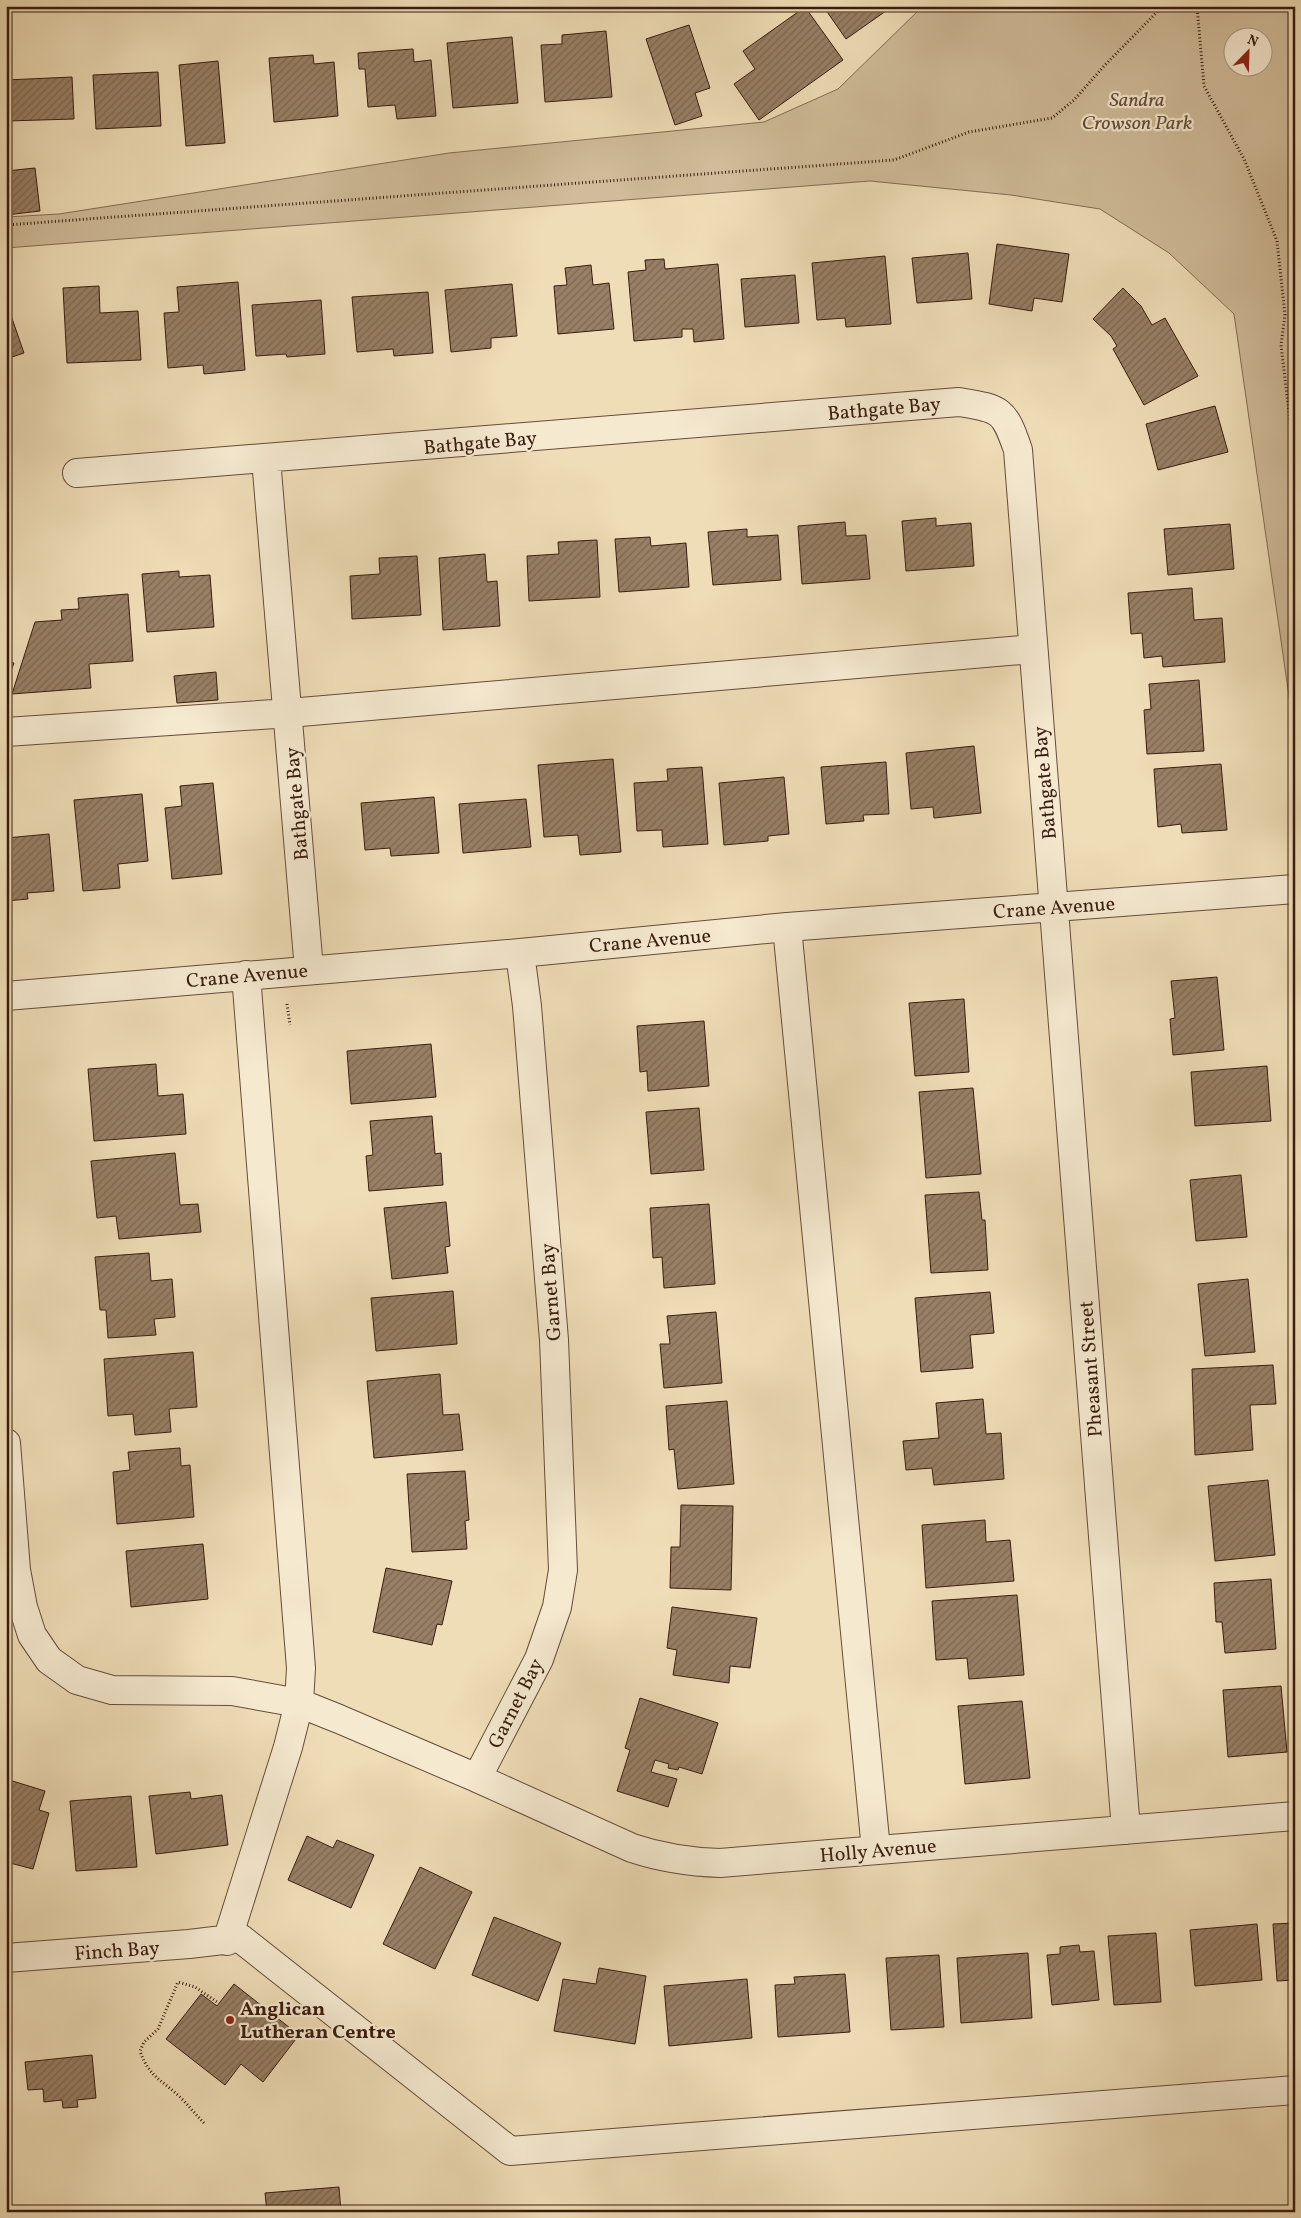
<svg xmlns="http://www.w3.org/2000/svg" width="1301" height="2218" viewBox="0 0 1301 2218" font-family="Vollkorn,serif">
  <defs>
    <pattern id="building-hatch" width="6" height="6" patternUnits="userSpaceOnUse" patternTransform="scale(1.25)"><rect width="6" height="6" fill="#988066"/><path d="M-1 1l2-2M0 6l6-6M5 7l2-2" fill="none" stroke="#7d6852"/></pattern>
  </defs>
  <rect width="100%" height="100%" fill="#efddb7"/>
  <filter id="stains"><feTurbulence type="fractalNoise" baseFrequency=".004" numOctaves="4"/><feColorMatrix values="0 0 0 0 .2 0 0 0 0 .09 0 0 0 0 .02 0 0 0 .5 -.17"/></filter>
  <radialGradient id="worn" r=".72"><stop offset=".6" stop-color="#630" stop-opacity="0"/><stop offset="1" stop-color="#630" stop-opacity=".3"/></radialGradient>
  <path fill="#d0bc9a" stroke="#846c54" fill-rule="evenodd" d="M923 6H1295V738L1234 314 1169 253 1100 209 1011 195 870 181 6 248V217L59 214 449 153 764 122 838 89ZM1234 38H1264V68H1234Z"/>
  <path fill="url(#building-hatch)" stroke="#391c0f" d="M823 6H893L846 39Z
    M805 7 843 60 759 120 734 84 755 69 743 51Z
    M689 25 710 88 695 93 702 116 675 125 646 39Z
    M606 31 612 97 545 102 541 45 562 44V35Z
    M512 37 518 103 453 108 447 43Z
    M413 49 414 62 431 60 436 116 397 119 395 105 368 107 365 69H359L358 53Z
    M313 55 314 64 334 62 338 116 274 122 269 58Z
    M218 61 225 143 186 146 179 65Z
    M158 72 161 126 96 129 93 75Z
    M72 77 74 119 7 121 6 80Z
    M35 168 40 211 6 215V171Z
    M997 244 1069 254 1062 302 1034 298 1032 311 989 304Z
    M968 253 972 299 917 303 912 258Z
    M885 256 891 324 846 327 845 318 817 320 812 263Z
    M664 259 665 269 718 264 724 339 694 342 693 329H682V337L634 341 628 272 646 270 645 260Z
    M591 265 593 285 609 283 614 329 558 334 554 286 567 285 565 268Z
    M795 275 799 323 745 327 741 279Z
    M238 282 245 370 204 374 203 365 168 368 164 313 179 312 177 287Z
    M512 284 517 336 491 338V348L451 352 445 290Z
    M99 286 100 313 138 311 141 360 67 363 63 288Z
    M1123 288 1141 306 1152 325 1165 318 1198 376 1144 405 1113 349 1117 346 1111 336 1093 319Z
    M428 292 433 353 394 356 393 349 357 352 352 297Z
    M321 300 325 354 287 357 286 354 256 356 252 305Z
    M6 307H8L24 353 6 359Z
    M1215 406 1228 452 1158 470 1146 424Z
    M936 518V526L971 523 974 566 906 571 902 521Z
    M845 522 846 536 866 535 870 579 802 584 798 526Z
    M1230 524 1234 569 1168 575 1164 529Z
    M747 529V537L778 535 781 580 713 585 708 532Z
    M650 537 651 546 686 543 689 587 619 592 615 539Z
    M597 540 600 597 529 601 527 556 559 554 558 542Z
    M485 554 487 582 497 581 500 626 443 630 439 558Z
    M417 556 421 615 352 619 350 576 380 574 379 558Z
    M179 571V577L210 575 214 627 147 632 142 574Z
    M1192 588 1194 620 1222 618 1225 662 1163 667 1162 656 1144 658 1142 633 1131 634 1128 593Z
    M128 594 133 661 89 664 91 688 12 694 35 622 62 620 61 610 79 609 78 598Z
    M6 661 14 663 6 684Z
    M216 672 218 700 177 703 174 676Z
    M1199 680 1204 751 1147 754 1144 710 1151 709 1149 684Z
    M974 746 981 813 934 818 933 807 911 809 906 753Z
    M613 759 621 852 580 855 578 835 544 837 538 765Z
    M886 762 889 814 863 815 864 821 826 824 821 767Z
    M1221 764 1227 830 1182 833 1181 824 1158 827 1154 769Z
    M702 767 708 844 663 847 662 830 637 831 634 783 668 781 667 769Z
    M784 777 789 834 768 836V841L724 845 719 783Z
    M213 783 222 874 172 879 165 808 182 806 180 786Z
    M142 794 148 861 118 864 120 888 83 891 74 800Z
    M434 797 439 853 391 856 390 848 365 850 361 803Z
    M526 799 531 847 463 853 459 804Z
    M49 834 54 891 27 893 28 899 6 901V838Z
    M1217 977 1224 1050 1173 1055 1170 1019 1175 1018 1171 981Z
    M964 999 969 1072 915 1076 909 1003Z
    M704 1021 709 1086 648 1091 647 1071 640 1072 637 1026Z
    M431 1044 436 1097 351 1104 347 1051Z
    M156 1064 158 1096 183 1094 186 1134 94 1141 88 1069Z
    M1267 1066 1271 1121 1195 1126 1191 1072Z
    M973 1088 981 1174 926 1178 919 1092Z
    M699 1108 704 1170 651 1174 646 1112Z
    M432 1116 435 1154 441 1153 443 1185 369 1191 366 1156 373 1155 370 1121Z
    M175 1153 180 1205 198 1204 201 1232 119 1239 116 1216 97 1218 91 1161Z
    M1241 1175 1247 1237 1196 1241 1190 1180Z
    M979 1192 982 1220H985L988 1270 931 1273 925 1195Z
    M446 1202 450 1246 445 1247 448 1273 392 1279 384 1208Z
    M709 1204 715 1284 664 1288 662 1257 653 1258 650 1208Z
    M149 1253 151 1281 172 1279 175 1317 154 1319 156 1335 108 1338 106 1310H100L95 1257Z
    M1248 1279 1255 1352 1205 1356 1198 1284Z
    M453 1291 457 1344 376 1351 371 1298Z
    M990 1292 994 1333 970 1335 973 1368 921 1372 915 1298Z
    M716 1312 722 1383 664 1388 660 1344H670L667 1316Z
    M193 1352 197 1407 169 1409 171 1432 135 1435 133 1414 108 1416 104 1359Z
    M1273 1365 1276 1404 1250 1405 1253 1450 1195 1455 1192 1369Z
    M440 1374 443 1415 459 1414 463 1450 374 1458 367 1381Z
    M983 1399 986 1434 1001 1433 1004 1479 934 1485 932 1468 906 1470 903 1441 939 1438 936 1403Z
    M727 1401 734 1484 678 1489 674 1449 669 1450 666 1406Z
    M180 1448 181 1466 190 1465 194 1517 117 1524 113 1472 130 1470 128 1452Z
    M465 1471 469 1520 465 1521 467 1549 412 1552 407 1474Z
    M1268 1480 1275 1555 1215 1561 1208 1486Z
    M681 1505 733 1506 731 1590 670 1588 671 1547H680Z
    M985 1520 986 1542 1010 1540 1014 1581 926 1588 922 1525Z
    M203 1544 208 1599 131 1607 126 1551Z
    M386 1568 452 1581 442 1625 437 1624 432 1645 373 1632Z
    M1271 1579 1276 1649 1225 1653 1222 1622H1216L1214 1583Z
    M1017 1595 1024 1675 969 1679 967 1658 936 1660 932 1601Z
    M672 1607 757 1618 750 1668 730 1666 729 1683 673 1675 677 1650 667 1648Z
    M1281 1686 1287 1752 1228 1757 1223 1690Z
    M640 1698 718 1723 702 1774 679 1767 678 1770 668 1768 669 1764 655 1760 651 1772 677 1779 668 1807 617 1791 630 1750 625 1748Z
    M1022 1701 1030 1778 965 1784 958 1706Z
    M6 1779 45 1791 39 1810 49 1813 33 1869 6 1862Z
    M190 1792 191 1799 222 1795 228 1845 156 1854 149 1796Z
    M131 1796 137 1867 76 1871 70 1801Z
    M307 1836 333 1848 337 1840 374 1855 351 1908 288 1880Z
    M420 1867 472 1892 435 1969 383 1944Z
    M494 1917 561 1943 538 2001 472 1975Z
    M1295 1923V1980L1277 1981 1273 1924Z
    M1257 1924 1262 1980 1195 1986 1190 1930Z
    M1156 1933 1161 2002 1114 2005 1108 1936Z
    M1079 1945 1080 1952 1094 1951 1099 2000 1052 2005 1047 1955 1060 1954V1947Z
    M1028 1953 1032 2018 961 2023 957 1958Z
    M939 1955 944 2027 891 2030 886 1958Z
    M599 1968 646 1976 635 2044 554 2031 563 1979 596 1984Z
    M845 1974 850 2032 778 2037 775 1985 795 1984 794 1977Z
    M747 1979 752 2038 669 2046 664 1986Z
    M234 1984 299 2035 263 2082 241 2064 225 2085 166 2039 201 1994 217 2006Z
    M92 2055 96 2098 77 2100 78 2107 63 2108 62 2100 44 2102 43 2089 28 2090 25 2062Z
    M339 2187 341 2212H267L265 2193Z"/>
  <g fill="none" stroke-linecap="round" stroke-linejoin="round">
    <g stroke="#664c39" stroke-width="30">
      <path id="minor" d="M266 459 309 970
        M77 473 959 402C1001 409 1004 409 1018 450L1126 1830
        M6 732 289 713 1032 649
        M787 927 876 1850
        M6 996 520 953 787 927 1295 889
        M6 1443 16 1570 23 1607 32 1635 49 1660 77 1680 112 1690 232 1691 299 1703 339 1719 477 1778 539 1659 557 1607 563 1570 554 1340 527 1006 520 953
        M477 1778 632 1848C662 1858 689 1862 720 1863L1295 1816
        M227 1941 288 1747 299 1703 301 1668 246 975
        M6 1958 189 1944 240 1938 510 2151 1295 2090"/>
    </g>
    <path stroke="#391c0f" stroke-width="3" stroke-dasharray="1 2.5" stroke-linecap="butt" d="M1197 6 1204 86 1244 159 1277 241 1285 315 1281 345 1295 463
      M6 225 894 160 969 132 1052 118 1074 100 1105 65 1163 6
      M287 1004 290 1025
      M204 2123C196 2115 189 2106 180 2097 162 2080 149 2077 140 2051L144 2042 158 2029 178 1982 195 1987 217 2002"/>
    <use href="#minor" stroke="#f5e9d0" stroke-width="28"/>
  </g>
  <circle fill="#8f2418" stroke="#f5e9d0" stroke-width="2" cx="230" cy="2020" r="5"/>
  <g text-anchor="middle" stroke-width="4.5" stroke-linejoin="round" paint-order="stroke">
    <g font-size="20" font-style="italic" fill="#664c39" stroke="#f5e9d0">
      <text x="1137" y="106">Sandra<tspan x="1137" dy="23">Crowson Park</tspan></text>
    </g>
    <g font-size="20" fill="#391c0f" stroke="#f5e9d0">
      <text transform="translate(884 408) rotate(-5)" y="7">Bathgate Bay</text>
      <text transform="translate(480 442) rotate(-5)" y="7">Bathgate Bay</text>
      <text transform="translate(1044 783) rotate(-95)" y="7">Bathgate Bay</text>
      <text transform="translate(296 804) rotate(-95)" y="7">Bathgate Bay</text>
      <text transform="translate(1054 907) rotate(-4)" y="7">Crane Avenue</text>
      <text transform="translate(650 940) rotate(-5)" y="7">Crane Avenue</text>
      <text transform="translate(247 975) rotate(-5)" y="7">Crane Avenue</text>
      <text transform="translate(550 1292) rotate(-94)" y="7">Garnet Bay</text>
      <text transform="translate(1090 1369) rotate(-94)" y="7">Pheasant Street</text>
      <text transform="translate(515 1703) rotate(-63)" y="7">Garnet Bay</text>
      <text transform="translate(878 1850) rotate(-5)" y="7">Holly Avenue</text>
      <text transform="translate(117 1950) rotate(-4)" y="7">Finch Bay</text>
    </g>
    <g font-size="20" font-weight="bold" fill="#391c0f" stroke="#f5e9d0" text-anchor="start">
      <text x="240" y="2015">Anglican<tspan x="240" dy="23">Lutheran Centre</tspan></text>
    </g>
  </g>
  <rect width="1301" height="2218" fill="none" stroke="#efddb7" stroke-width="25"/>
  <rect x="8" y="8" width="1286" height="2203" fill="none" stroke="#391c0f" stroke-width="2.5"/>
  <rect x="12" y="12" width="1276" height="2193" fill="none" stroke="#391c0f"/>
  <g transform="translate(1248 52) rotate(23)"><circle r="24" fill="#f5e9d0" stroke="#aa9783"/>
  <path d="M0-4L9 19L0 12L-9 19Z" fill="#8f2418"/>
  <text y="-8" font-size="14" font-weight="bold" text-anchor="middle" fill="#391c0f">N</text>
  </g>
  <rect width="100%" height="100%" filter="url(#stains)"/>
  <rect width="100%" height="100%" fill="url(#worn)"/>
</svg>
